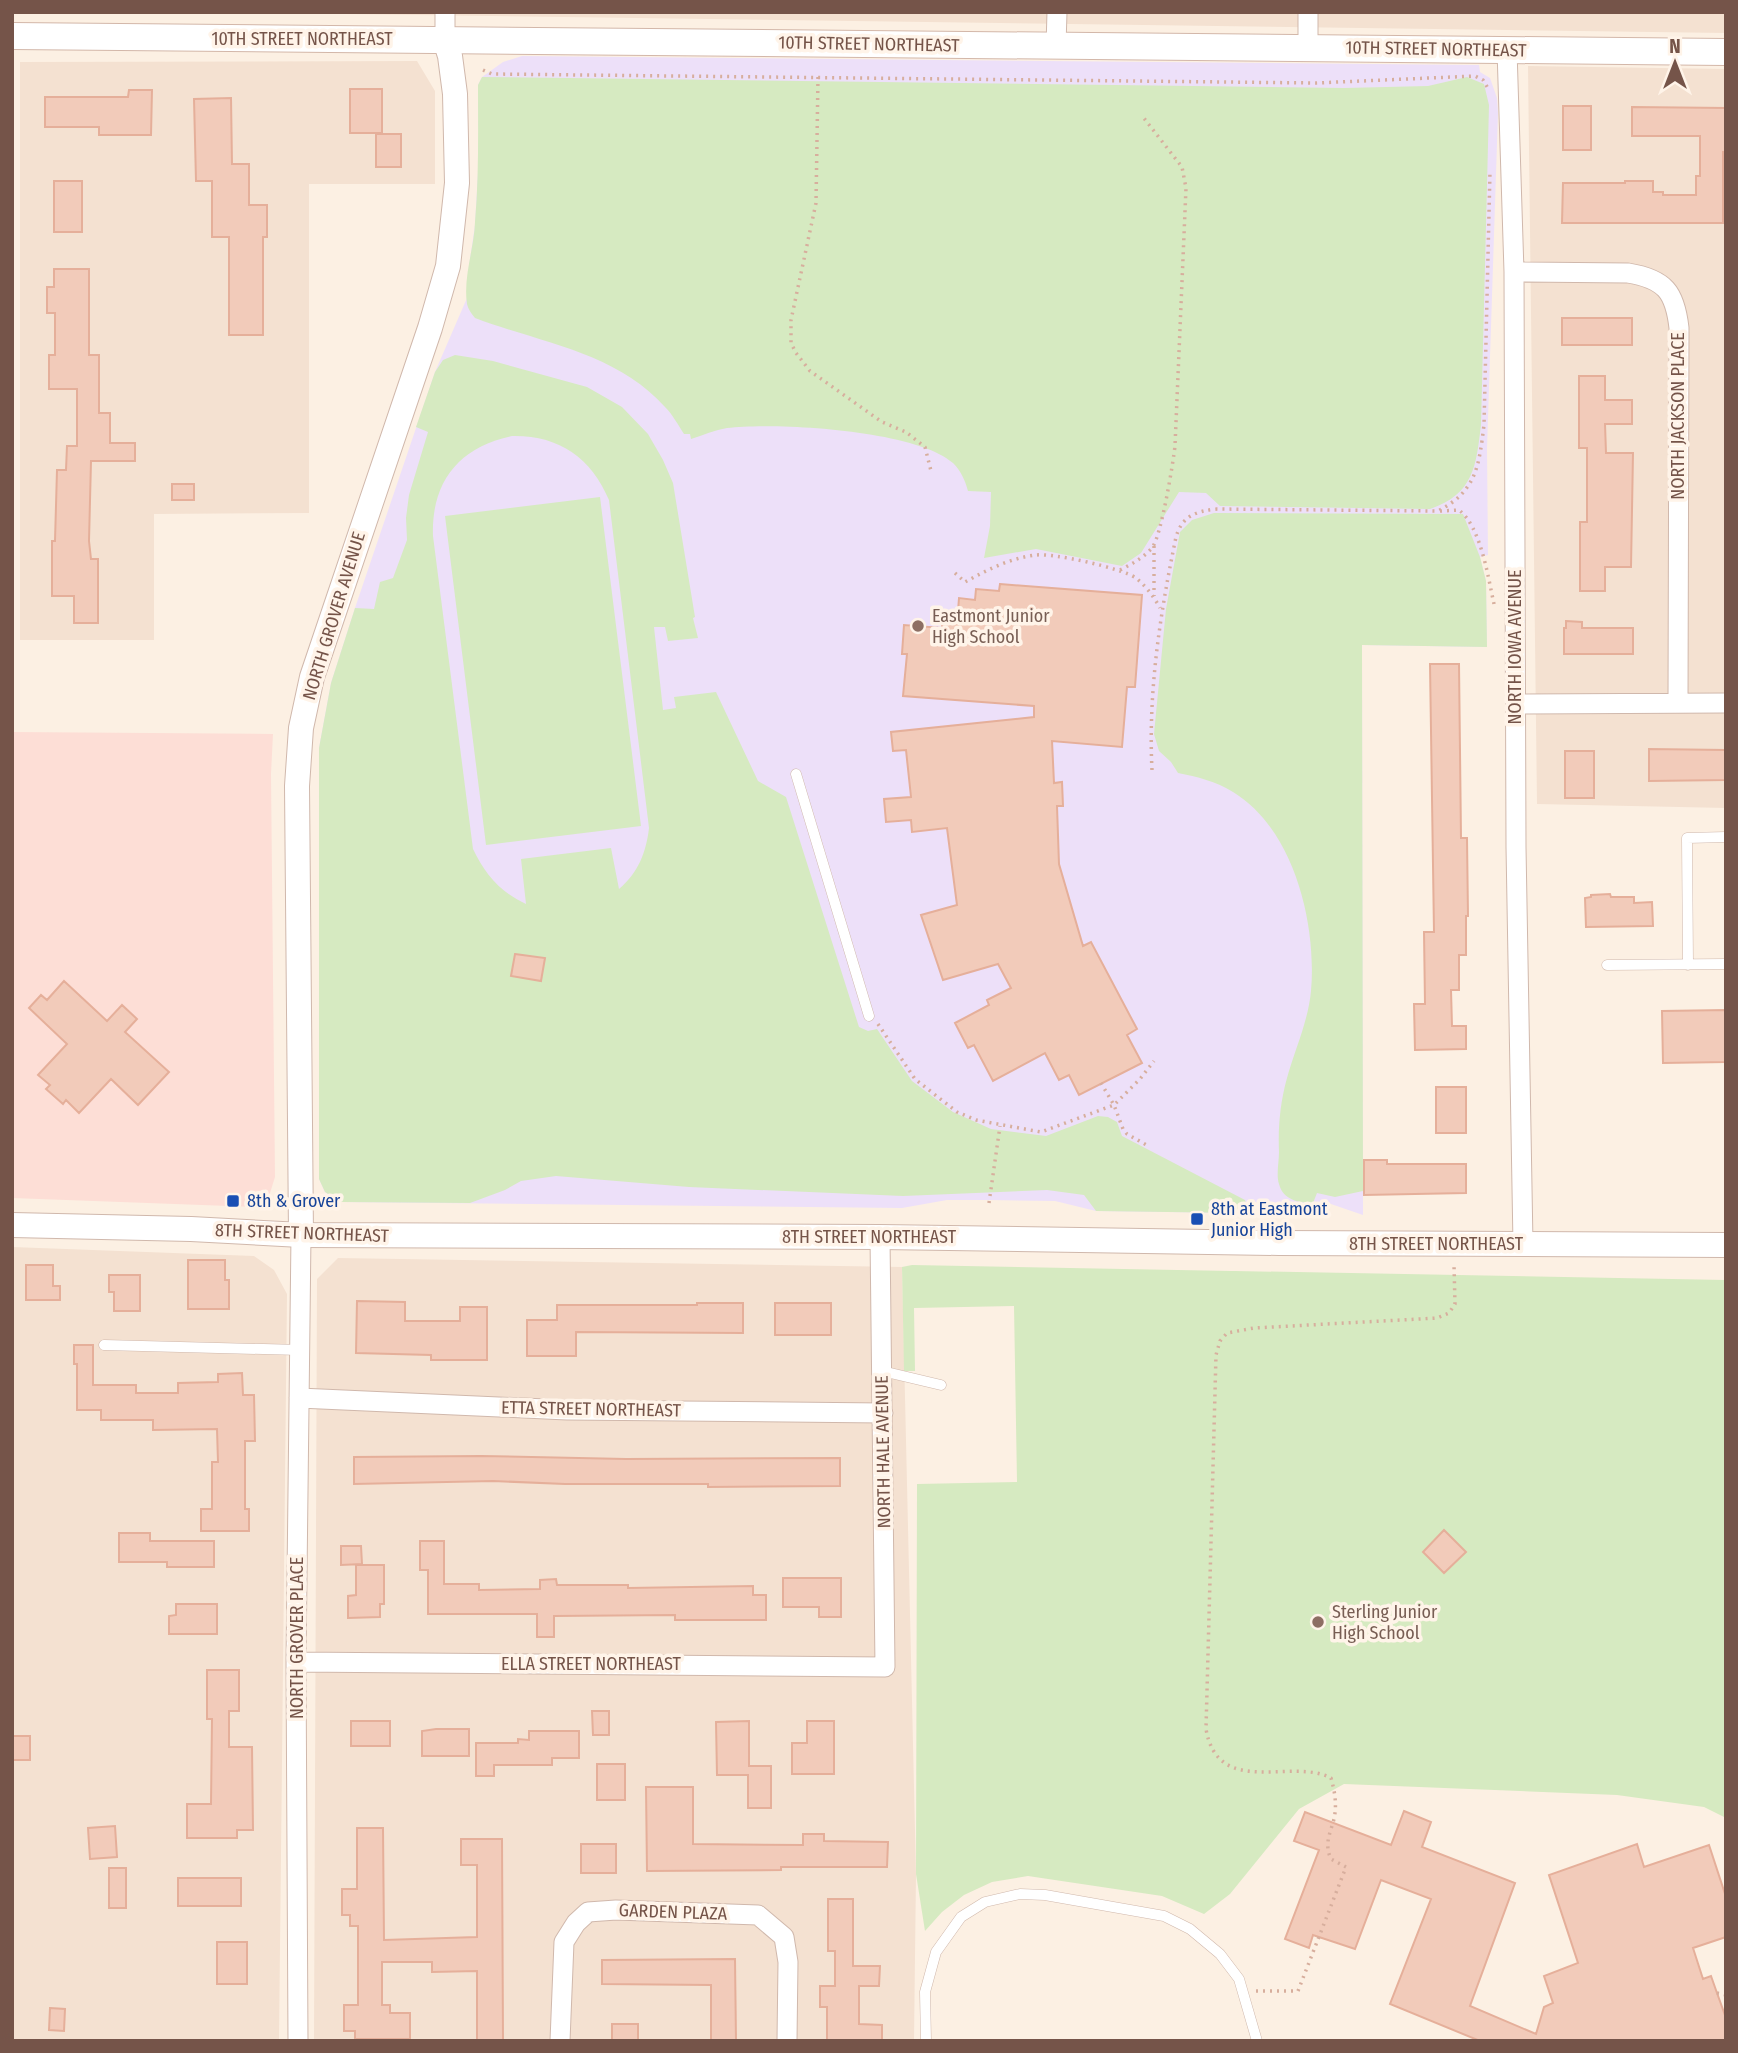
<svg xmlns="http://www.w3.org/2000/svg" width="1738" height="2053" viewBox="0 0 1738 2053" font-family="'Fira Sans Condensed',sans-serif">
  <rect width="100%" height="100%" fill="#fcf0e3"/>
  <path fill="#f4e1d1" d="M192 12H1726V33Z
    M417 61 435 91V184H309V513L154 514V640H20V62Z
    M1528 66 1726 69V808L1537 804Z
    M12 1247 254 1256 274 1270 287 1294 279 2041H12Z
    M338 1258 902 1267 916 1874 914 2041H314L317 1279Z"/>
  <path fill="#fdded6" d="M12 732 273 734 271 774 275 1177 270 1193 259 1207 12 1198Z"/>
  <path fill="#ede0f9" d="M522 56 1479 65 1480 72 1490 78 1497 98 1498 113 1487 449 1488 555 1480 557 1486 581 1487 647 1362 645 1363 1215 1328 1203H1299L1248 1209 1238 1213 1096 1211 1055 1201 989 1200H947L902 1208 341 1202 325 1192 319 1179V748L331 683 355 608 435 372 467 298 469 266 475 225 479 155 478 85 482 77 503 62Z"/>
  <path fill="#d6eac1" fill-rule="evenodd" d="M482 77 1344 88 1428 86 1467 77 1484 84 1489 105 1481 425C1476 466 1474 494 1430 509L1220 506 1206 493 1179 492 1141 553 1122 566 1036 549 984 558 990 526 991 492 968 491C965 480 961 471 953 463 916 430 777 422 727 428 715 430 703 435 691 439L690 434H684C678 425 673 415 665 407 616 352 541 343 475 318 471 313 468 309 467 304 463 277 474 249 475 222 479 177 478 131 478 85Z
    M455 355 493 361 587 387 622 407 648 434 663 460 673 483 695 617 693 618 698 638 668 641 665 627H654L663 710 676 708 674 697 716 692 758 781 786 797 859 1027 868 1031 877 1029 912 1081 953 1112 991 1129 1046 1136 1098 1116 1108 1117 1117 1122 1122 1136 1245 1200 1248 1209 1238 1213 1096 1211 1084 1195 1047 1190 903 1196 689 1187 556 1176 521 1181 505 1190 470 1203 341 1202 325 1192 319 1179V748L331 683 355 608 374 609 380 582 393 578 407 540 406 518 409 495 428 432 416 427 435 372 443 360ZM512 436C558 435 591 457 609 500L649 828C646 853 638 873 619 889L611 848 521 859 526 904C500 892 485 874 473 849L433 536C431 482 459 447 512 436Z
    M600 497 641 826 486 845 445 516Z
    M1214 513 1463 514 1480 557 1486 581 1487 647 1362 645 1363 1191 1335 1197 1317 1193 1313 1203C1299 1203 1283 1200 1279 1184 1276 1175 1279 1162 1279 1152 1278 1127 1280 1103 1287 1078 1295 1049 1308 1022 1311 991 1317 924 1294 829 1233 792 1216 781 1197 777 1178 773L1171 762 1159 751 1154 734 1166 609 1180 532 1192 520Z
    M912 1265 1726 1280V1818L1704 1807 1617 1795 1344 1784 1299 1809 1230 1894 1204 1914 1162 1896 1028 1876 992 1882 964 1895 942 1912 925 1931 916 1874 917 1484 1017 1482 1014 1306 914 1308 915 1371H904L902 1267Z"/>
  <path fill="#f2cbba" stroke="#e5af9a" stroke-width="2" d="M350 89H382V133H350Z
    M129 90H152L151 135H99V127H45V97H128Z
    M231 98 232 164H249V205H267V237H263V335H229V237H212V181H196L194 99Z
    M1563 106H1591V150H1563Z
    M1632 107 1726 108V152H1723V223H1562L1563 183H1625V181H1653V192H1663V195H1696V176H1700V136H1632Z
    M376 134H401V167H376Z
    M54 181H82V232H54Z
    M54 269H89V355H99V413H110V443H135V461H91L89 541 91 559H98V623H74V596H52V541H55L57 470H66L67 446H77V389H49V355H55V313H47V287H54Z
    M1562 318H1632V345H1562Z
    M1579 376H1605V400H1632V424H1605L1606 453H1633L1631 567H1605V591H1580V522H1587V448H1579Z
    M172 484H194V500H172Z
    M1000 584 1142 595 1135 687H1127L1122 747 1052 741 1054 783 1062 782 1063 806H1057L1059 864 1083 946 1091 942 1137 1029 1127 1035 1142 1063 1079 1095 1069 1075 1059 1080 1045 1053 993 1081 974 1045 968 1048 955 1023 989 1005 987 1000 1011 988 998 964 943 980 921 915 957 905 947 828 912 832 911 820 886 822 884 799 911 797 906 750 893 751 891 732 1034 717V706L903 696 907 654H902L904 625 942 628V623L957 624 959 598 975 600 976 589 999 591Z
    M1566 621 1582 622V628H1633V654H1564V628H1566Z
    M1430 664H1459L1461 838H1467L1468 916H1466V955H1459V990H1451L1452 1026H1466V1049L1415 1050 1414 1004H1425L1424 932H1434Z
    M1649 749 1726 750V780L1649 781Z
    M1565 751H1594V798H1565Z
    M1610 894 1611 897H1634V903L1652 902 1653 926 1586 927 1585 898 1591 897V895Z
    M515 954 545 958 541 981 511 976Z
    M64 981 107 1021 122 1005 137 1019 125 1032 169 1072 138 1105 111 1079 79 1113 66 1100 63 1104 46 1089 50 1085 38 1075 67 1044 29 1008 41 995 47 1000Z
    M1726 1010V1062L1663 1063 1662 1011Z
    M1436 1087H1466V1133H1436Z
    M1364 1160H1387V1164H1466V1193L1364 1195Z
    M188 1260H225V1280H229V1309H188Z
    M26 1265H53V1286H60V1300H26Z
    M109 1275H140V1311H114V1292H109Z
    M357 1301 405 1302V1321H460V1307H487V1360H431V1355L356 1353Z
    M697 1303H743V1333L576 1332V1356H527V1320H557V1305H697Z
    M775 1303H831V1335H775Z
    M74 1345H93V1385H136V1393H178V1383L218 1382V1374L242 1373 243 1395H254L255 1441H245V1509H249V1531H201V1509H212V1462H218L217 1429 153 1430V1420H101V1410H77V1364H74Z
    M481 1456 626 1459 840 1458V1486L708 1487V1484H565L493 1481 354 1484V1457Z
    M1444 1530 1466 1552 1444 1573 1423 1552Z
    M119 1533H150V1541H214V1567H167V1562H119Z
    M420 1541H444V1584H479V1590L540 1589V1580L556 1579 557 1585H628V1588L753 1586V1595H766V1620H675V1615L554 1616V1637H537V1614H428V1570H420Z
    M341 1546H361L362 1564 341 1565Z
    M356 1565H384V1604H380V1617L348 1618V1596L356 1595Z
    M783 1578H841V1617H819V1607H783Z
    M176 1604H217V1634H169V1616L176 1615Z
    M207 1670H239V1711H229V1747H252L253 1830H237V1838H187V1804H211L212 1719H207Z
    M592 1711H609V1735H593Z
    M351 1721H390V1746H351Z
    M749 1721V1766H771V1808H748V1775H717L716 1722Z
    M807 1721H834V1774H792V1743H807Z
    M436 1729H469V1756H422V1731Z
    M529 1731H579V1758H552V1765H494V1776H476V1743H518V1739L529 1740Z
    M12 1736H30V1760H12Z
    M597 1764H625V1800H597Z
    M646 1787H693V1844L803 1845V1834H824V1841L888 1842 887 1867H781V1870L647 1871Z
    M1404 1811 1431 1822 1422 1847 1515 1883 1470 2006 1536 2034 1544 2007 1553 2003 1544 1976 1578 1963 1549 1875 1637 1844 1644 1867 1709 1845 1726 1897V1937L1693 1948 1703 1979 1711 1976 1717 1993 1726 2018V2041H1480L1390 2004 1431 1899 1381 1880 1355 1949 1313 1935 1309 1948 1285 1939 1319 1850 1294 1841 1305 1812 1391 1845Z
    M115 1826 117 1857 90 1859 88 1828Z
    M357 1828H383L384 1940 477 1937V1865H461V1839H502L503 2040 477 2041V1971L432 1972V1962H382V2005H390V2013H410V2039H355V2031H344V2005H358V1926H350V1915H342V1889H357Z
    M581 1844H616V1873H581Z
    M109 1868H126V1908H109Z
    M178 1878H241V1906H178Z
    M828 1899H853V1966H880L879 1986H859V2024L882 2025V2041H827V2007H820V1986H835V1951H828Z
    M217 1942H247V1984H217Z
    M735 1959 736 2041H711V1985L602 1984V1960Z
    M50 2008 65 2009 64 2031 49 2030Z
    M612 2024H638V2041H612Z"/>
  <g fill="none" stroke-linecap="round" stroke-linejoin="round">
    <g stroke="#d0b8ac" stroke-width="11">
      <path id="service" d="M796 774 869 1016
        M1607 965 1726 964
        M1688 965 1687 838 1726 837
        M104 1345 300 1350
        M882 1371 941 1385
        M926 2041 925 1992 936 1952 961 1917 985 1902 1020 1894 1045 1895 1164 1916 1190 1929 1220 1954 1239 1979 1257 2041"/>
    </g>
    <g stroke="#d0b8ac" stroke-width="21">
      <path id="minor" d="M1308 12V47
        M445 40V12
        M1056 46 1057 12
        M1507 50 1514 272 1516 847 1523 1244
        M1514 272 1628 273C1665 279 1675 292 1679 328L1678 702
        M1516 704 1726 703
        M299 1398 567 1410 883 1413
        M296 1662 885 1667 880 1237
        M298 2041 296 1662 301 1235
        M560 2041 564 1942 576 1923 588 1912 616 1910 758 1915 784 1937 788 1962 787 2041"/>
    </g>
    <g stroke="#d0b8ac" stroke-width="26">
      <path id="tertiary" d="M12 1225 191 1229 301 1235 880 1237 1279 1243 1726 1245
        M301 1235 297 786 301 728 312 677 430 328 448 266 457 183 455 94 450 56 445 40"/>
    </g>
    <g stroke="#d3b7a9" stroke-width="28">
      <path id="secondary" d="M12 36 1726 52"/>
    </g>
    <path stroke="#d7ae9d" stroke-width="3.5" stroke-dasharray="2 5" stroke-linecap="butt" d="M483 70 492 74 1316 83 1475 76 1483 80 1489 90
      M818 77 816 203 791 320V343L796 353 810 371 882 422 906 432 925 447 931 471
      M1440 511 1459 510C1481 527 1488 577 1494 604
      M1154 546V596
      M1120 570C1132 564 1143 558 1152 548 1161 537 1173 464 1175 446L1186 188 1182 167 1143 117
      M955 573 965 582C987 570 1010 558 1036 555 1054 553 1121 568 1136 578 1146 586 1154 597 1160 608
      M1152 770C1148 692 1160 614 1176 537 1182 516 1196 511 1217 509L1438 511C1477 491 1479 465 1484 425L1490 171
      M878 1024 915 1079 957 1112 976 1120 1041 1132 1114 1105 1140 1079 1154 1061
      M1101 1083 1114 1105 1123 1129 1127 1134 1150 1147
      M989 1203 1000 1126
      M1256 1991H1298L1346 1867 1331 1859C1324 1844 1330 1834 1334 1819 1337 1805 1335 1792 1331 1778 1292 1757 1218 1799 1206 1729L1216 1355 1220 1341 1227 1333 1254 1328 1437 1318 1449 1313 1455 1304 1454 1265
      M1717 1993 1726 1995"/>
    <use href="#service" stroke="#fff" stroke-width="10"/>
    <use href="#minor" stroke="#fff" stroke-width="19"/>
    <use href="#tertiary" stroke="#fff" stroke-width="24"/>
    <use href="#secondary" stroke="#fff" stroke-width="26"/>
  </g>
  <g fill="#8d6e63" stroke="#fff4e9" stroke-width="2.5">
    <circle cx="918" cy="626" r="7"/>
    <circle cx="1318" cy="1622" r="7"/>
  </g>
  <g fill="#1a4fb4" stroke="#fff4e9" stroke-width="2.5">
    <rect x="226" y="1194" width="14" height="14" rx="3.5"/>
    <rect x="1190" y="1212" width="14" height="14" rx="3.5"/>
  </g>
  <g text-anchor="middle" stroke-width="7" stroke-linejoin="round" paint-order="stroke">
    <g font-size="18" fill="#755449" stroke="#fff4e9">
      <text x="302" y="45">10TH STREET NORTHEAST</text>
      <text transform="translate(869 44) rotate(1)" y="6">10TH STREET NORTHEAST</text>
      <text transform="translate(1436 49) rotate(1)" y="6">10TH STREET NORTHEAST</text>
      <text transform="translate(1678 416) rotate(-90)" y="6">NORTH JACKSON PLACE</text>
      <text transform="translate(334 616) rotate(-73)" y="6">NORTH GROVER AVENUE</text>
      <text transform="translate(1515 647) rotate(-90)" y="6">NORTH IOWA AVENUE</text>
      <text transform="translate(302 1233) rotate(2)" y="6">8TH STREET NORTHEAST</text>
      <text x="869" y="1243">8TH STREET NORTHEAST</text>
      <text x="1436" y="1250">8TH STREET NORTHEAST</text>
      <text transform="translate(591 1409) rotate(1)" y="6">ETTA STREET NORTHEAST</text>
      <text transform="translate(883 1452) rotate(-91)" y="6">NORTH HALE AVENUE</text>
      <text transform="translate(297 1638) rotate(-90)" y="6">NORTH GROVER PLACE</text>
      <text x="591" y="1670">ELLA STREET NORTHEAST</text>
      <text transform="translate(673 1912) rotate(2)" y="6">GARDEN PLAZA</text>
    </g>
    <g font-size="18" fill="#785e54" stroke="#fff4e9" text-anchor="start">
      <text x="932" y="622">Eastmont Junior<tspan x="932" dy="21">High School</tspan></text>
      <text x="1332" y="1618">Sterling Junior<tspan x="1332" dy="21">High School</tspan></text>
    </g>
    <g font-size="18" fill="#164399" stroke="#fff4e9" text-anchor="start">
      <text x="247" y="1207">8th &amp; Grover</text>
      <text x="1211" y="1215">8th at Eastmont<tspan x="1211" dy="21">Junior High</tspan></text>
    </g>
  </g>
  <rect width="1738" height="2053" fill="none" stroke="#755449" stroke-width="28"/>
  <g transform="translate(1675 63)" stroke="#fff4e9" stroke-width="5" paint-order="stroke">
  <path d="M0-5L12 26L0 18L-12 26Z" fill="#755449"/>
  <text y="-10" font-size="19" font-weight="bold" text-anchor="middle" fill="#755449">N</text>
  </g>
</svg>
